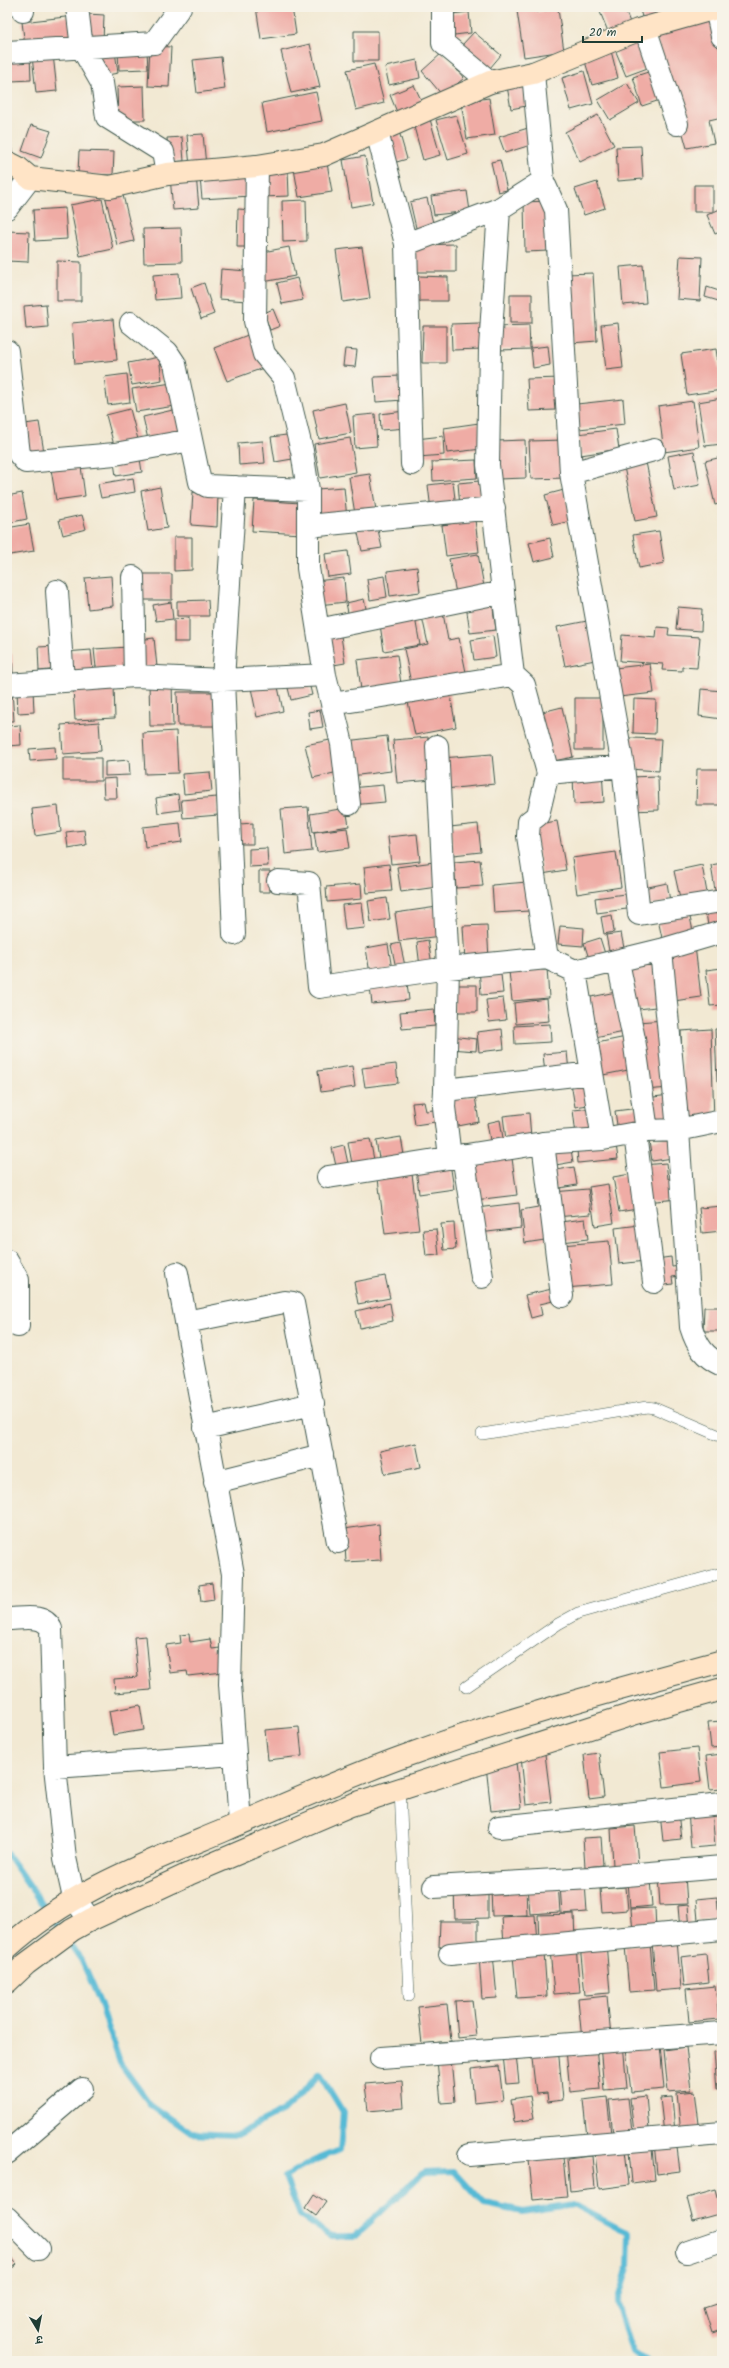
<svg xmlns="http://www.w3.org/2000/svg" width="729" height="2368" viewBox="0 0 729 2368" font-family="Kalam,'Playpen Sans Deva',sans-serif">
  <rect width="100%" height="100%" fill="#f7f3e8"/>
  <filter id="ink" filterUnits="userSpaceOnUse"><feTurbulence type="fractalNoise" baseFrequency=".025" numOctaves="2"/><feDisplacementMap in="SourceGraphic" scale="8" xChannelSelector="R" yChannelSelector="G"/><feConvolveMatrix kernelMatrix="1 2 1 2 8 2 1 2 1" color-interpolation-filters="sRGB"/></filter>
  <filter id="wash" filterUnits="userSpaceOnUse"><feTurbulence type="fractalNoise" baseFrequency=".012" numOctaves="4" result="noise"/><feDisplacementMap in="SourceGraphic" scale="16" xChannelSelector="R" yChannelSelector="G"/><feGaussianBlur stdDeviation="0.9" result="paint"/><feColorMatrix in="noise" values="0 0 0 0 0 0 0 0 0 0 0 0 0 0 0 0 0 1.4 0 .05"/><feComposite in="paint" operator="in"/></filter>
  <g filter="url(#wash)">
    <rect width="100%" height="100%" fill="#f2e9d3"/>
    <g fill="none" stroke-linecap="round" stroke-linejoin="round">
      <path stroke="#57bad5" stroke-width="6" d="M7 1854 82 1961 100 2002 120 2063 150 2104 191 2133 237 2135 283 2111 320 2074 343 2112 340 2150 313 2161 285 2177 300 2215 331 2236H355L424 2172 454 2171 484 2204 523 2212 573 2204 629 2234 628 2268 617 2303 632 2353 647 2361"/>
    </g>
    <g id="blocks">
      <path fill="#efaca5" d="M256 7H292L296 34 261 39Z
        M447 7H467V8L447 10Z
        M598 7H624L631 25 609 34Z
        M639 7H694L644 23Z
        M535 8 536 12 558 9 564 51 524 57 517 11Z
        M469 12 471 33 446 36 444 15Z
        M87 14 104 15 103 42H86Z
        M74 16 76 41 25 46 22 22Z
        M714 20 722 63V117L709 120 714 143 687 148 654 31Z
        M354 31H378V61H354Z
        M474 32 501 55 490 68 462 45Z
        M641 36 653 66 626 76 614 47Z
        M310 44 320 87 291 93 281 51Z
        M150 46 171 47 169 87 148 86Z
        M115 51 118 73 102 76 98 54Z
        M147 51 148 69 119 70 118 52Z
        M611 51 618 78 592 85 584 58Z
        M442 53 464 78 443 96 422 71Z
        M53 54 57 91 36 93 32 56Z
        M30 55 31 80 12 81 11 56Z
        M221 57 225 89 197 93 193 60Z
        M417 60 420 78 389 85 385 67Z
        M374 64 384 103 356 110 347 70Z
        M657 69 666 98 642 106 633 77Z
        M584 71 593 104 571 110 562 78Z
        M527 83 531 105 511 109 507 86Z
        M627 83 639 103 610 120 598 100Z
        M414 85 424 106 399 117 390 95Z
        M144 86 145 120H118L117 87Z
        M316 92 322 121 267 132 262 103Z
        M489 98 495 135 467 139 461 102Z
        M456 115 468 154 448 160 436 120Z
        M598 115 614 145 580 162 565 132Z
        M430 119 440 155 423 160 413 123Z
        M7 124H9L12 150H7Z
        M31 125 51 131 41 158 22 151Z
        M528 128 534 144 505 153 499 137Z
        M399 131 407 159 390 164 382 136Z
        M203 134 206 166 190 167 187 135Z
        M182 137 184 161 169 162 167 138Z
        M641 146 643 179 618 181 616 147Z
        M79 151 114 152 113 175 78 174Z
        M365 156 373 203 351 207 343 160Z
        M500 160 507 190 498 192 491 162Z
        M327 163 332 192 299 197 294 169Z
        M288 169 289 196 262 197 261 170Z
        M196 175 199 208 173 210 170 177Z
        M250 175 251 196 202 199 200 178Z
        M597 182 605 208 584 215 575 189Z
        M694 185H713V212H694Z
        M122 191 134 241 117 245 105 195Z
        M467 191 470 211 434 215 431 196Z
        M427 198 434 227 417 232 410 202Z
        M102 199 113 249 80 256 70 205Z
        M306 200 307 241 283 242 282 201Z
        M548 201 549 251 525 252 524 202Z
        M65 208 67 239 35 241 33 210Z
        M722 208V231L715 234 707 215Z
        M238 209 252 210 250 247H237Z
        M181 228 182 262 144 263 143 229Z
        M7 231 29 232 28 262 7 261Z
        M456 244V272H415V245Z
        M289 247 295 276 263 282 258 253Z
        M362 247 370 298 343 302 336 250Z
        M680 256 702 257 700 301 677 299Z
        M57 261 81 262V301H57Z
        M643 265 646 303 623 305 620 267Z
        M221 269 248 271 247 301 219 299Z
        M179 273 181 298 155 300 153 275Z
        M593 273 597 341 571 343 567 274Z
        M418 276 448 277V301H417Z
        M297 278 303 300 282 304 277 283Z
        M204 283 214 314 201 319 191 288Z
        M707 287 722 292V302L705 297Z
        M510 294H532V323H510Z
        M46 304 48 327 26 329 24 306Z
        M273 309 280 326 270 330 264 313Z
        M113 319 117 360 75 364 72 323Z
        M480 323 482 349 452 350 451 324Z
        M618 323 623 368 606 370 601 325Z
        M529 325 530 348 548 346 550 365 533 368 531 349 498 350 497 326Z
        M423 326H446V363H422Z
        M253 333 266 367 227 381 214 348Z
        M345 349 357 350 355 367 343 366Z
        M716 349 722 390 687 395 681 354Z
        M159 357 162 380 132 385 128 363Z
        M127 374 130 402 108 405 104 377Z
        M402 376 403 400 376 402 374 377Z
        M563 378 564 399 554 400 555 410 529 411 527 379Z
        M172 383 175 406 136 412 132 389Z
        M722 398V444L705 446 698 402Z
        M623 399 625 424 579 429 577 404Z
        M693 401 699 447 664 452 658 406Z
        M345 403 351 433 319 439 313 410Z
        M130 409 140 447 116 453 106 415Z
        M177 409 183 436 149 444 143 417Z
        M405 411 407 428 381 430 380 414Z
        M375 414 377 446 355 448 353 416Z
        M39 422 44 452 22 455 18 425Z
        M479 423 482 449 447 453 444 428Z
        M616 429 619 449 581 455 578 434Z
        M294 434 298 458 275 462 271 437Z
        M443 436 444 455 418 457 416 439Z
        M350 438 356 472 320 478 314 444Z
        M525 440 526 478 498 479 497 441Z
        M564 440 565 478 531 479 529 441Z
        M263 441 265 463 239 465 238 443Z
        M694 451 700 485 674 490 668 456Z
        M139 452 142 472 116 476 113 456Z
        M645 457 657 517 635 521 623 462Z
        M722 457V503L715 505 705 461Z
        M80 459 85 496 56 500 50 463Z
        M476 460 477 478 433 481 432 462Z
        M370 474 376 510 355 514 349 477Z
        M133 478 135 492 101 498 98 484Z
        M480 481 482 505 460 507 458 483Z
        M453 482 456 507 431 510 428 485Z
        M160 487 167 528 148 531 141 491Z
        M344 487 347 519 320 522 317 489Z
        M564 490 572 521 553 525 545 495Z
        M193 492 218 493 217 527 191 525Z
        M22 493 27 519 7 523V496Z
        M254 500 300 503 301 534 252 531Z
        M82 515 86 529 63 535 59 520Z
        M475 520 479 552 446 556 442 525Z
        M29 524 34 551 10 555 7 528Z
        M377 525 382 548 362 551 357 529Z
        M659 531 664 563 639 568 633 535Z
        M174 537H192V570L174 571Z
        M550 538 554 557 534 562 529 543Z
        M348 551 351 574 328 577 325 554Z
        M478 554 485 592 457 598 449 559Z
        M417 567 420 592 390 596 387 571Z
        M142 574H172V600H142Z
        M111 576 113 606 88 609 85 578Z
        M384 576 387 597 370 600 367 579Z
        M344 578 346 602 318 605 315 581Z
        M364 599 368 618 350 622 346 603Z
        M208 600 209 616H177V601Z
        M492 601 496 630 470 633 466 605Z
        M171 602 173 619 156 621 153 605Z
        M678 607 702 609 701 631 676 629Z
        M442 608 448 640 459 638 467 677 412 688 404 649 428 644 421 612Z
        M414 612 420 645 384 651 379 618Z
        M189 618V642H174V619Z
        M587 621 595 660 565 666 557 627Z
        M657 627 669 628 668 635 700 637 697 668 682 667V671L662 670 663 664 620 661 622 635 656 638Z
        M340 629 345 663 328 666 323 632Z
        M493 636 496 657 474 660 471 640Z
        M154 638 157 667 141 669 138 640Z
        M57 646 59 669 39 671 38 647Z
        M129 647 131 674 97 677 94 649Z
        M91 650 93 670 67 673 65 652Z
        M7 654H12L13 674H7Z
        M397 655 402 691 362 697 357 660Z
        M650 664 654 693 619 697 615 668Z
        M308 679 312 695 291 700 287 684Z
        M172 681 173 726H150L149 682Z
        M277 682 283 711 257 717 251 688Z
        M114 686 115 718 75 720 73 688Z
        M33 689 34 712 18 713 17 690Z
        M449 689 456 727 415 735 407 697Z
        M701 689 722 691V719L699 716Z
        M12 690 14 721H7V691Z
        M177 692H216V726H178Z
        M575 698H603V750H575Z
        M634 699 656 700 655 734 633 733Z
        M562 707 573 757 549 762 538 713Z
        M320 710 323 727 310 729 308 712Z
        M99 722 101 751 63 754 61 725Z
        M20 725 21 745 7 746V726Z
        M176 731 178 773 145 774 143 733Z
        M387 736 391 771 351 776 346 741Z
        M429 737 433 780 397 783 393 740Z
        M630 738 661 739 659 771 629 769Z
        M335 739 342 771 313 778 305 745Z
        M55 747 56 759 30 761 29 749Z
        M492 754 495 784 445 789 442 758Z
        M63 758H101V781H63Z
        M129 760 130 775 105 776V762Z
        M697 769H722V805H696Z
        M602 771 604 802 574 804 573 773Z
        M210 772 212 791 184 794 182 774Z
        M658 776 659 810 630 811 629 777Z
        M116 778 117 798H104L103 779Z
        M383 785 385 802 351 805 350 788Z
        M178 794 180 810 158 813 156 798Z
        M217 797 218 815 183 818 181 800Z
        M58 806 61 832 35 836 32 809Z
        M308 807 312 851 285 854 281 809Z
        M346 808 349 826 313 832 310 814Z
        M557 821 566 870 542 874 533 825Z
        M180 823 182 842 145 847 143 827Z
        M253 823V844H240V824Z
        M478 824 481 852 453 855 450 827Z
        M347 828 350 848 317 852 314 832Z
        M84 830 86 845 68 848 66 832Z
        M417 834 420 861 391 864 388 837Z
        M267 848 268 866 249 867V849Z
        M616 852 621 887 577 894 572 858Z
        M480 860 483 886 456 888 454 862Z
        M434 862 437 887 401 892 397 867Z
        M722 863V896L716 897 711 865Z
        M389 864 392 891 367 893 364 867Z
        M702 865 707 893 680 898 674 871Z
        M259 871H270V892H259Z
        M527 882 529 911 494 913 492 885Z
        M667 883 670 901 643 907 639 889Z
        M361 884 362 899 327 902 326 887Z
        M632 893 634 908 597 913 595 898Z
        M387 898 390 919 371 922 368 901Z
        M362 903 365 928 345 930 342 905Z
        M722 903V924L708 926 705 905Z
        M437 907 441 936 399 941 395 913Z
        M688 908 693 931 662 938 657 915Z
        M612 915 614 932 604 934 601 917Z
        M487 925 489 959 465 961 463 926Z
        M560 926 584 928 583 946 558 944Z
        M621 933 625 953 610 956 606 935Z
        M600 938 607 960 591 965 584 943Z
        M428 940 432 965 420 967 417 942Z
        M400 943 405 966 396 968 391 945Z
        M388 944 392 970 370 974 366 948Z
        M695 946 701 997 674 1001 667 950Z
        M658 959 664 1006 630 1010 625 963Z
        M500 965 503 993 481 995 479 967Z
        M547 968 549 998 512 1001 509 971Z
        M722 968V1005L710 1006 706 970Z
        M407 983 409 1000 372 1004 370 987Z
        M454 985H477V1012H454Z
        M621 991 629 1031 590 1039 581 999Z
        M503 998 506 1020 489 1022 486 1000Z
        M547 999 549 1021 516 1024 514 1003Z
        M434 1009 435 1026 402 1029 400 1012Z
        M664 1020 670 1088 644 1090 638 1022Z
        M550 1024 551 1042 515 1044 514 1026Z
        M502 1029 504 1049 479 1052 477 1032Z
        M711 1029 714 1120 684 1121 681 1031Z
        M715 1029H722V1081H717Z
        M450 1036 477 1039 476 1051 449 1049Z
        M626 1037 633 1069 598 1076 592 1044Z
        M567 1052 569 1071 545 1074 543 1054Z
        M396 1064 398 1083 365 1087 362 1068Z
        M352 1066 355 1087 321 1092 318 1071Z
        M591 1079 595 1104 575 1107 571 1083Z
        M669 1095 672 1123 649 1126 646 1098Z
        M475 1096 479 1122 453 1127 449 1101Z
        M424 1102 426 1111 440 1109 442 1121 415 1125 412 1103Z
        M595 1108 598 1132 576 1135 573 1110Z
        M639 1108 641 1130 618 1132 615 1111Z
        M529 1113 531 1137 506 1140 503 1116Z
        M500 1120 504 1144 491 1146 487 1123Z
        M401 1137 405 1161 380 1164 376 1141Z
        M670 1137 673 1158 652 1161 649 1141Z
        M370 1139 375 1165 353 1169 348 1142Z
        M570 1143 573 1162 550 1166 546 1147Z
        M616 1144 618 1159 578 1163 577 1149Z
        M344 1145 350 1173 338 1175 332 1148Z
        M511 1151 517 1195 475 1200 469 1157Z
        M450 1163 454 1189 419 1194 416 1168Z
        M666 1163 668 1179 678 1178 679 1199 645 1202 643 1165Z
        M411 1166 419 1230 385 1234 377 1171Z
        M574 1167 577 1185 554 1189 551 1171Z
        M637 1173 643 1208 619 1212 613 1177Z
        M608 1184 614 1223 595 1226 589 1187Z
        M588 1189 591 1214 555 1217 553 1192Z
        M545 1195 551 1239 525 1243 521 1210 538 1207 537 1196Z
        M519 1203 521 1228 479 1233 476 1208Z
        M722 1206V1231L702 1233 699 1208Z
        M585 1219 588 1239 562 1242 560 1222Z
        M454 1223 456 1249 444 1250 441 1224Z
        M640 1225 645 1261 619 1264 615 1228Z
        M436 1229 439 1255 426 1256 423 1230Z
        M609 1241 613 1284 565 1288 561 1245Z
        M671 1257 672 1267 680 1266 681 1276 672 1277 673 1284 658 1286 656 1259Z
        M385 1276 390 1298 358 1304 354 1282Z
        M552 1289 553 1301 540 1304 542 1315 531 1318 525 1295Z
        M390 1303 393 1321 360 1328 356 1311Z
        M704 1307H722V1331H703Z
        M416 1443 421 1467 385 1474 380 1451Z
        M379 1524 381 1560 346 1562 344 1529Z
        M212 1583 214 1600 201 1602 199 1585Z
        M189 1634 190 1642 210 1639 212 1649 220 1648 223 1672 188 1676 187 1671 170 1673 166 1645 181 1643 180 1635Z
        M146 1636 151 1690 115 1693 114 1679 138 1677 134 1637Z
        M140 1705 144 1730 113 1735 109 1711Z
        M722 1721V1747L711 1748 708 1722Z
        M299 1727 302 1756 268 1760 265 1730Z
        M697 1748 701 1782 664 1787 660 1752Z
        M599 1753 604 1797 589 1799 584 1755Z
        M545 1754 551 1802 526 1805 521 1757Z
        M722 1754V1789L710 1790 706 1756Z
        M516 1762 521 1808 491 1811 486 1766Z
        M712 1810 715 1846 691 1848 688 1812Z
        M678 1812 681 1839 663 1841 660 1814Z
        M722 1822V1849H721L719 1823Z
        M635 1826 638 1865 613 1866 611 1828Z
        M601 1837 603 1865 585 1867 583 1838Z
        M685 1875 687 1904 660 1905 658 1877Z
        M650 1879 652 1906 630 1908 628 1881Z
        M558 1883 560 1912 530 1914 528 1885Z
        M585 1883 587 1912 562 1914 560 1885Z
        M526 1887 527 1915 492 1916 491 1888Z
        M626 1887 628 1910 602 1912 600 1889Z
        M454 1889H488V1918L455 1919Z
        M720 1895H722V1906H721Z
        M717 1897 719 1918 698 1920 696 1899Z
        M688 1905 690 1929 680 1930 678 1906Z
        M655 1908 656 1931 633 1932 631 1909Z
        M574 1914 575 1942H539L538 1915Z
        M535 1915 537 1942 504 1944 502 1917Z
        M440 1921H478V1947H439Z
        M677 1940 681 1989 656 1991 652 1942Z
        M606 1942 610 1993 585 1995 580 1945Z
        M650 1944 654 1990 629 1992 625 1946Z
        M576 1947 580 1992 554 1994 550 1950Z
        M544 1953 547 1996 517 1998 513 1956Z
        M493 1954 497 1998 482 1999 479 1956Z
        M706 1954 709 1982 684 1985 681 1957Z
        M718 1983H722V2012H721Z
        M715 1986 719 2019 689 2022 686 1989Z
        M607 1996 611 2037 582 2040 578 1999Z
        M472 2000 476 2036 458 2038 455 2001Z
        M447 2004 451 2041 422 2044 418 2007Z
        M623 2043 627 2088 604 2090 600 2045Z
        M660 2045 664 2089 631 2092 626 2048Z
        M596 2046 600 2089 570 2092 566 2049Z
        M558 2047 563 2100 548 2102 547 2093 536 2094 531 2050Z
        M686 2047 691 2090 668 2092 664 2050Z
        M722 2051V2088L717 2089 714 2052Z
        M516 2054 519 2083 506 2084 503 2055Z
        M451 2059 455 2102 441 2103 437 2060Z
        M499 2066 503 2100 474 2103 471 2069Z
        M402 2081 404 2108 368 2111 365 2084Z
        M695 2091 700 2132 681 2134 677 2093Z
        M530 2096 534 2119 514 2122 511 2099Z
        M646 2096 649 2130 634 2132 630 2098Z
        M607 2097 611 2134 587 2137 583 2100Z
        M672 2097 675 2133 664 2134 660 2098Z
        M628 2098 632 2132 613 2134 609 2100Z
        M676 2140 680 2171 657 2174 654 2143Z
        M652 2149 655 2180 632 2183 629 2151Z
        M625 2150 629 2185 599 2189 595 2153Z
        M592 2156 595 2188 570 2191 567 2159Z
        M563 2157 567 2197 533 2200 529 2160Z
        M716 2190 722 2213 693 2221 687 2198Z
        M314 2194 326 2202 316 2216 305 2208Z
        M7 2253 17 2264 7 2273Z
        M722 2302V2330L712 2333 704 2308Z"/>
    </g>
  </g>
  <g filter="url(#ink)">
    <use href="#blocks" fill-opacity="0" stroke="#3f574c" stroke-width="1"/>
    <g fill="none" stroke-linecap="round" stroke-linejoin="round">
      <g stroke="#3f574c" stroke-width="12">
        <path id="service" d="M482 1434 647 1407 654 1408 722 1437
          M466 1687 558 1624 578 1613 722 1573
          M400 1789 409 1996"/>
      </g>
      <g stroke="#3f574c" stroke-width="24">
        <path id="minor" d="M77 7 82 48 102 83 107 117 163 152 167 174
          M443 7V43L490 82
          M716 8 722 36
          M23 11V7
          M645 28 677 124
          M7 52 154 43 180 7
          M377 132 406 244
          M257 166 255 321 264 354 284 378 302 451 308 490V568L325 675 342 744 349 804
          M543 181 556 210 571 473 654 450
          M7 208 30 178
          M499 209 490 348 488 465 513 675 524 685 548 773 538 815 529 822 528 836 547 958
          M131 323 167 352 175 364 200 482 207 486 308 490
          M7 351 19 454 26 462 115 454 191 440
          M412 464 406 244 499 209 543 181 533 73
          M571 473 623 766
          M308 526 494 508
          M133 577 135 676
          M57 591 63 681
          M318 630 503 592
          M7 685 135 676 223 680 325 675
          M332 704 513 675
          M437 746 448 968 445 1090
          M548 773 623 766 639 914 722 901
          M278 881 309 883 319 987 448 968 547 958 575 971 661 950 722 932
          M234 934 223 680 235 487
          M661 950 678 1130 691 1327C697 1346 704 1357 722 1365
          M618 962 634 1039 647 1131
          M575 971 603 1139
          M635 1134 654 1282
          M543 1143 562 1296
          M463 1155 482 1277
          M450 1157 444 1107 445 1090 592 1073
          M328 1177 543 1143 603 1139 647 1131 678 1130 722 1121
          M7 1261 18 1280V1326
          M177 1273 233 1574 230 1684 240 1823
          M186 1322 284 1302 293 1303 338 1542
          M205 1428 313 1404
          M215 1482 322 1455
          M7 1619C22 1619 44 1613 51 1629L55 1767 235 1754
          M55 1767 65 1858 74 1898 90 1920
          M499 1827 722 1804
          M434 1887 591 1878 722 1867
          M450 1954 722 1929
          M381 2058 722 2033
          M7 2153 82 2089
          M469 2155 722 2133
          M7 2218 38 2249
          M687 2252 722 2240"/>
      </g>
      <g stroke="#3f574c" stroke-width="24">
        <path id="secondary" d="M7 162 17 167 30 178 110 187 167 174 257 166 324 155 490 82 533 73 638 30 720 7
          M7 1948C68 1892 149 1862 225 1830 284 1805 344 1778 405 1756 508 1718 616 1690 722 1661
          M7 1982 26 1964 72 1930 90 1920 189 1874 351 1805 633 1714 722 1689"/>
      </g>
      <use href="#service" stroke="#fff" stroke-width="11"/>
      <use href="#minor" stroke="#fff" stroke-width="22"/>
      <use href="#secondary" stroke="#ffe4c6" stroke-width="22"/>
    </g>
  </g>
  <rect width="729" height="2368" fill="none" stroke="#f7f3e8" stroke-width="24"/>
  <g transform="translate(38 2330) rotate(170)" stroke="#f7f3e8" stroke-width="3" paint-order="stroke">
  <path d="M0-3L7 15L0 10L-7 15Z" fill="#1f3d34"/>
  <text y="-6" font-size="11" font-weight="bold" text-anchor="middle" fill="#1f3d34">उ</text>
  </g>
  <path d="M583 36v6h59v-6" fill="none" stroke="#1f3d34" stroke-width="2"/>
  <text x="589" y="36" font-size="12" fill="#1f3d34" stroke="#f7f3e8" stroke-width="3" paint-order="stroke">20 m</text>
</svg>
